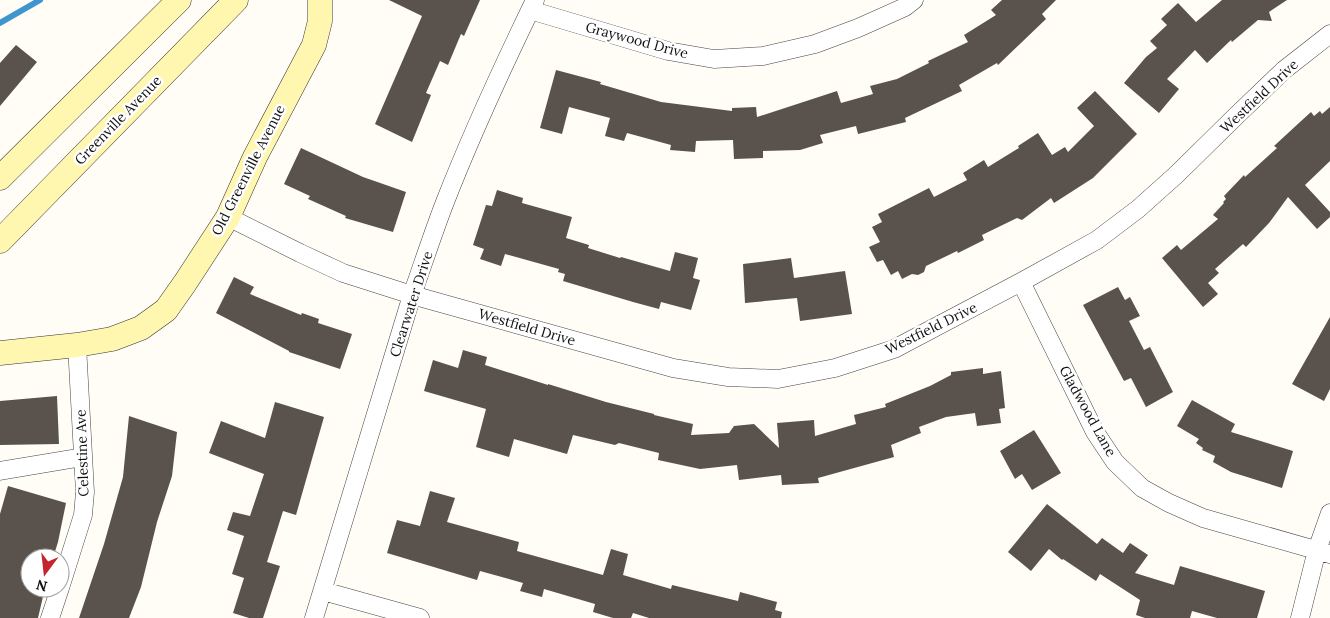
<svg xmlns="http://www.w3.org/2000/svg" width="1330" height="618" viewBox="0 0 1330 618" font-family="Lora,serif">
  <rect width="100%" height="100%" fill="#fffdf5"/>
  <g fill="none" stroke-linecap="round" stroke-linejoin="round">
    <path stroke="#3f96cf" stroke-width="6" d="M0 23 40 0"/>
  </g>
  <path fill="#5a524d" d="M389 0H480L464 36 461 34 448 65 440 61 426 93 431 95 412 142 375 124 422 16Z
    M1002 0H1056L1042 14 1046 19 998 65 997 63 959 85 962 91 905 118 906 122 858 134 856 126 820 135 823 143 800 150 763 151V158L734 159 733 140 696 141 695 152 670 150 671 145 627 133 624 141 605 136 610 118 569 107 562 134 540 128 556 70 601 82 600 84 661 102 732 111V108L756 107 757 117 837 91 841 103 873 94 870 86 897 79 929 63 928 61 968 42 964 35 996 15 991 10Z
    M1222 0H1287L1269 12 1272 21 1258 20 1232 42 1231 40 1207 63 1195 50 1167 79 1179 89 1159 113 1124 83 1146 57 1157 48 1150 41 1167 25 1161 19 1178 3 1196 22Z
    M16 45 37 62 0 106V63Z
    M1095 91 1137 134 1093 178 1054 203 1051 198 1022 220 1017 218 982 235 984 240 958 253 957 251 926 266 924 272 918 275 912 274 902 279 898 271 891 275 883 260 877 262 869 247 880 242 872 227 882 222 878 214 929 188 934 197 967 180 963 173 984 160 988 167 1019 148 1018 146 1038 133 1052 155 1065 147 1068 152 1094 126 1077 108Z
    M1330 107V161L1305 185 1330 212V217L1317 229 1288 197 1269 223 1246 247 1243 244 1215 269 1219 273 1208 283 1218 294 1203 307 1162 258 1177 245 1181 250 1218 219 1213 215 1224 203 1223 202 1226 199 1224 196 1244 175 1245 177 1277 148 1274 146 1300 122 1311 112 1314 116 1320 111 1322 114Z
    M301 148 363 177 406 192 393 232 345 218 346 216 308 199 310 196 284 184Z
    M497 190 523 198 522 203 572 217 566 238 589 245 588 248 620 258 621 257 670 271 675 252 698 258 693 278 700 280 691 310 661 302 659 309 633 302 563 281 565 274 558 272 559 269 505 254 501 266 480 259 484 249 473 245 486 205 492 206Z
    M791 258 794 278 845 271 852 314 800 321 797 298 745 303 743 264Z
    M234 277 254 287 250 294 301 315 302 313 319 319 318 323 352 334 340 369 289 352V351L216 313Z
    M1118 287 1125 300 1130 297 1140 316 1129 321 1144 350 1150 347 1173 392 1146 407 1131 378 1124 381 1083 305Z
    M1330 317V389L1324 401 1292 384Z
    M463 350 487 357 485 365 548 385V384L606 402 654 414V415L693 424 691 435 729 433 734 426 754 424 779 448 777 423 814 420 815 436 856 424 854 415 886 407 885 404 930 386 951 375V372L983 368V374L1001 371 1005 408 999 409 1001 423 977 426 975 413 946 417 919 427 921 433 891 445 894 457 818 478 819 483 782 485 781 475 739 480 737 465 700 469 658 460 659 453 619 443 615 445 573 435 567 454 514 439 509 457 476 447 486 409 424 391 433 360 458 368Z
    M57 396 59 444 0 445V401Z
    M1192 400 1235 424 1231 432 1293 451 1282 488 1231 472 1213 462 1215 456 1202 450 1203 448 1196 443 1199 439 1177 426Z
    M275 402 324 417 296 515 283 511 267 562 280 566 263 618H249L233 613 244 578 232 574 244 536 227 530 233 512 250 516 264 474 209 453 221 421 265 438Z
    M129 416 177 432 172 476 157 522 141 587 129 618H79L104 544 123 477Z
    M1034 430 1061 473 1032 490 1022 474 1015 479 1000 451Z
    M8 486 66 503 58 542 53 558H30V588H45L38 618H0V514Z
    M430 491 455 498 447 522 519 542 517 551 603 575 611 549 628 554 623 575 671 589 672 585 738 601 740 592 777 602 775 610 782 612 781 618H649L633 613 631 618H613L593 612 595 604 544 589 542 597 520 591 523 583 480 571 477 580 387 553 397 520 420 526Z
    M1047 504 1097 544 1102 538 1123 553 1130 543 1148 555 1135 573 1174 585 1180 566 1265 591 1257 618H1217L1192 611 1190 618H1145L1136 615 1140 600 1100 574 1096 581 1063 559 1062 560 1049 549 1031 571 1008 552Z"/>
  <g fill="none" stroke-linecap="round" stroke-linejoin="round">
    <g stroke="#444" stroke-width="19">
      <path id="street" d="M530 10 668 51 714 59 763 56 815 44 858 28 905 7 914 0
        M228 217 300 253 343 273 412 295 673 368 728 377 778 379 835 368 894 349 1021 282 1097 240 1138 209 1176 175 1236 116 1284 70 1330 34
        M1021 282 1095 432 1115 462 1142 488 1169 503 1203 518 1330 554
        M0 471 83 457
        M60 588 83 515 85 492 77 345
        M323 591 420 618
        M50 618 60 588
        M314 618 412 295C423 264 433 233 445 202 472 133 503 66 535 0
        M1300 618 1317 550 1330 513"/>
    </g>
    <g stroke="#333" stroke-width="25">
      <path id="secondary" d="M0 178 179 0
        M0 241 236 0
        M0 353 77 345 112 339 141 328 166 310 185 283 228 217 255 157 314 45 320 21V0"/>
    </g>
    <use href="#street" stroke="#fff" stroke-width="18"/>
    <use href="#secondary" stroke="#fff6b0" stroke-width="24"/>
  </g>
  <g text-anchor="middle" stroke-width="5" stroke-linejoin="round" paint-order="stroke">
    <g font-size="14" fill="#111" stroke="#fff">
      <text transform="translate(637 40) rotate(15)" y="5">Graywood Drive</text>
      <text transform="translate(1259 96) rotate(-43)" y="5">Westfield Drive</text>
      <text transform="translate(118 120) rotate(-46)" y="5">Greenville Avenue</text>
      <text transform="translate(248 170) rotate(-63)" y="5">Old Greenville Avenue</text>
      <text transform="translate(411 304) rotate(-72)" y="5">Clearwater Drive</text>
      <text transform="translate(527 327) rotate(16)" y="5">Westfield Drive</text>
      <text transform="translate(931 328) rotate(-26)" y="5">Westfield Drive</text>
      <text transform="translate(1088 411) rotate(61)" y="5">Gladwood Lane</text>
      <text transform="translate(82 453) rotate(-92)" y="5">Celestine Ave</text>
    </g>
  </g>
  <g transform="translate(45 573) rotate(195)"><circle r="24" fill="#ffffff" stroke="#a0a0a0"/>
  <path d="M0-4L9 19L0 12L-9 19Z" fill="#c4262e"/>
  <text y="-8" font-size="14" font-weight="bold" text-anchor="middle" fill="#111111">N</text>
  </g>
</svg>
